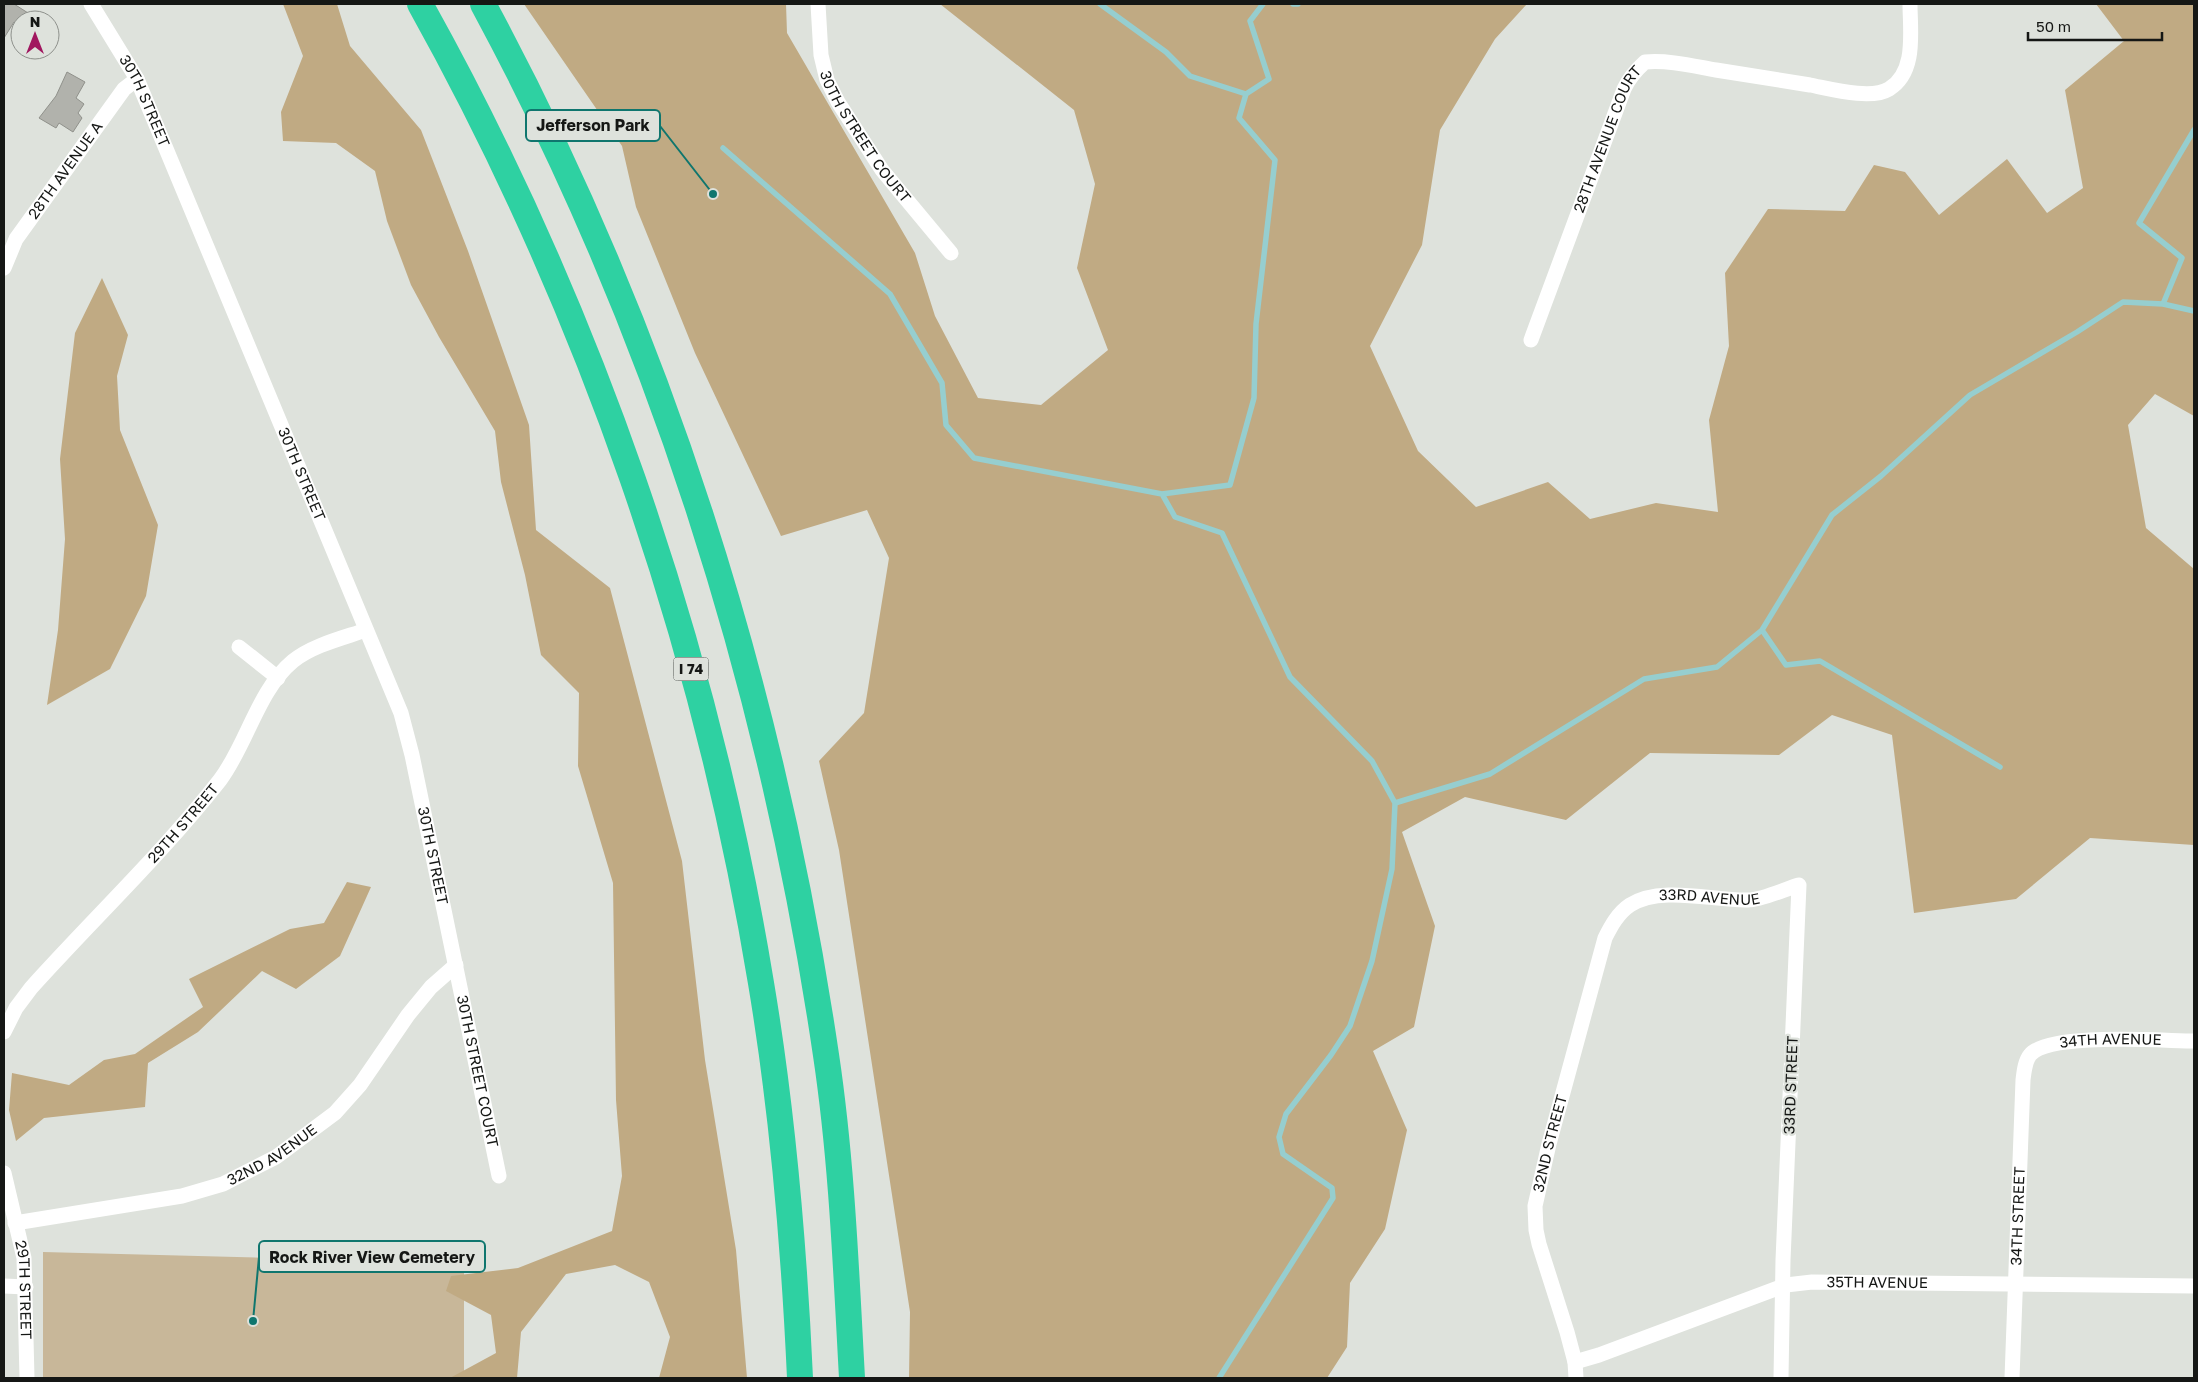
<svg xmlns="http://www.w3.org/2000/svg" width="2198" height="1382" viewBox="0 0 2198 1382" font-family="'Golos Text',sans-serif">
  <rect width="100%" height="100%" fill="#dee2dc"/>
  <path fill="#c8b799" d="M43 1252 464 1263V1378H43Z"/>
  <path fill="#c0aa83" d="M283 4H337L350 46 421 130 468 251 529 425 536 530 610 588 682 861 705 1060 736 1250 747 1378H659L670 1337 649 1282 615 1265 566 1274 521 1332 517 1378H450L496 1353 491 1315 446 1291 451 1276 518 1268 612 1231 622 1176 616 1100 613 883 578 766 579 693 541 655 525 575 501 482 495 431 439 337 411 285 387 221 375 171 336 143 283 141 281 112 303 56Z
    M524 4H786L787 33 915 253 935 316 978 398 1041 405 1108 350 1077 268 1095 184 1074 110 940 4H1527L1495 39 1440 130 1422 245 1370 346 1418 451 1476 507 1548 482 1590 519 1656 503 1718 512 1709 420 1729 346 1725 273 1768 209 1845 211 1874 165 1905 172 1939 215 2007 159 2047 213 2083 188 2065 90 2124 41 2096 4H2194V416L2155 394 2128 425 2146 528 2194 569V845L2090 838 2016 899 1914 913 1892 735 1832 715 1779 755 1650 753 1566 820 1465 797 1402 832 1435 926 1414 1027 1373 1051 1407 1130 1385 1229 1350 1283 1347 1347 1327 1378H909L910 1312 839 850 819 761 864 713 889 558 867 510 781 536 695 353 636 207 622 146Z
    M102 278 128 335 117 376 120 430 158 525 146 596 110 669 47 705 58 630 65 539 60 459 75 333Z
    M347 882 371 887 340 956 296 989 262 971 198 1032 148 1063 145 1107 44 1118 16 1141 9 1110 12 1073 69 1085 104 1060 135 1054 203 1007 189 979 290 929 324 923Z"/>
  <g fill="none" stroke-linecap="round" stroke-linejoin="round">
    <path stroke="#96cecf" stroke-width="5.5" d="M1100 4 1166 52 1190 76 1246 94
      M1293 4H1298
      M723 148 890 294 942 383 946 425 974 458 1162 494
      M2163 304 2194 311
      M1762 630 1786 665 1820 661 2000 767
      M1395 803 1490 774 1644 679 1717 667 1762 630 1832 515 1881 476 1970 395 2077 332 2123 302 2163 304 2182 258 2139 223 2194 130
      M1219 1378 1333 1198 1332 1188 1283 1154 1279 1137 1286 1114 1331 1055 1350 1026 1372 961 1392 869 1395 803 1372 761 1290 677 1222 533 1175 517 1162 494 1230 485 1254 398 1256 324 1275 160 1239 118 1246 94 1269 79 1250 21 1263 4"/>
  </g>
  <path fill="#b1b2ac" stroke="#90918b" d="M4 4H14L39 20H20V26L14 22 4 38Z
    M67 72 85 82 76 98 84 104 78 113 82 118 73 132 59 123 56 128 39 118 56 96Z"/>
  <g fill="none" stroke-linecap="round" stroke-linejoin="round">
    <g stroke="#fff" stroke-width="15">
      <path id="s1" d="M91 4 137 79 401 713 412 755 499 1176"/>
      <path id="s2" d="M818 4 821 55 827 80 838 102 882 170 951 253"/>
      <path id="s3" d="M4 268 16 239 124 89 137 79"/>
      <path id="s4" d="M1531 340 1624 89C1629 78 1635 71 1645 62 1669 60 1693 66 1716 70 1748 75 1779 80 1810 85 1831 89 1871 100 1889 89 1917 72 1910 31 1910 4"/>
      <path d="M239 647 278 678"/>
      <path id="s5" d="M4 1032 16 1008 31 988C93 919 162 854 220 780 247 744 258 690 293 661 313 645 343 638 366 630"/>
      <path id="s6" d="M4 1173 24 1258 27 1378"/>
      <path id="s7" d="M15 1223 182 1196 223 1184 276 1157 335 1113 360 1085 408 1015 431 987 456 965"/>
      <path d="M4 1286 26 1287"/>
      <path id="s8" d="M1575 1362 1599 1355 1786 1285 1812 1282 2194 1286"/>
      <path id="s9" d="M1576 1378 1575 1362 1567 1332 1539 1244 1536 1230 1535 1206 1549 1144 1605 938C1611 926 1618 913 1630 905 1661 885 1714 901 1748 900 1762 900 1785 889 1799 885L1783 1260 1781 1378"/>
      <path id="s10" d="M2012 1378 2023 1080C2024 1072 2025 1061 2030 1055 2048 1032 2164 1041 2194 1041"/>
    </g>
    <path stroke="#2ed1a2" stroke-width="26" d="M420 4C588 305 705 642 761 983 783 1114 794 1246 800 1378
      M483 4C659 330 772 688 826 1055 842 1162 846 1270 852 1378"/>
  </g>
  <g text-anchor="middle" stroke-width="4.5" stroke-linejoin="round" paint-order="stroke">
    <rect fill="#dee2dc" stroke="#515451" stroke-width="1" x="673.5" y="657.5" width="35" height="23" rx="4"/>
    <g font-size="14" font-weight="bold" fill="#151715">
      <text x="691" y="674">I 74</text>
    </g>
    <g font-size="15" fill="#151715" stroke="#dee2dc">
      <text dy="5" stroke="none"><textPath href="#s1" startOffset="111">30TH STREET</textPath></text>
      <text dy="5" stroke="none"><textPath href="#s2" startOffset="145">30TH STREET COURT</textPath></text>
      <text dy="5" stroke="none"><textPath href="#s4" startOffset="215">28TH AVENUE COURT</textPath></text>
      <text dy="5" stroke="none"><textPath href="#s3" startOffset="116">28TH AVENUE A</textPath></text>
      <text dy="5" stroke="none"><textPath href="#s1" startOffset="516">30TH STREET</textPath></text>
      <text dy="5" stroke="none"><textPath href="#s5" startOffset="276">29TH STREET</textPath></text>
      <text dy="5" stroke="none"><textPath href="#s1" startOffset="921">30TH STREET</textPath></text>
      <text dy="5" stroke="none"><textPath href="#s9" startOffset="578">33RD AVENUE</textPath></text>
      <text dy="5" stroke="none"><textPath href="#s10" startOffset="408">34TH AVENUE</textPath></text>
      <text dy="5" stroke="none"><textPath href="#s1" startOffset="1141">30TH STREET COURT</textPath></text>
      <text transform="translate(1791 1085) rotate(-88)" y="5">33RD STREET</text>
      <text dy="5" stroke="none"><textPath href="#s9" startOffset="242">32ND STREET</textPath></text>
      <text dy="5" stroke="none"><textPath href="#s7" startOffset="269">32ND AVENUE</textPath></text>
      <text dy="5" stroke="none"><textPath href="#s10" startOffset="162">34TH STREET</textPath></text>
      <text dy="5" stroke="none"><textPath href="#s8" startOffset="316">35TH AVENUE</textPath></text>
      <text dy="5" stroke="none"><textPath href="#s6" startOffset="119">29TH STREET</textPath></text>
    </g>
  </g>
  <path fill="none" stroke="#0f766e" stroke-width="2" d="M713 194L660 126M253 1321L259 1257"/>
  <g fill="#0f766e" stroke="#dee2dc" stroke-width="2">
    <circle cx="713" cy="194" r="5"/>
    <circle cx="253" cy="1321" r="5"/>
  </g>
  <g fill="#dee2dc" stroke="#0f766e" stroke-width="2">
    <rect x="526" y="110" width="134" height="31" rx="5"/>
    <rect x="259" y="1241" width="226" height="31" rx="5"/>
  </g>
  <g font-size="16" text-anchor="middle" font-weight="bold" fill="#151715">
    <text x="593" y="131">Jefferson Park</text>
    <text x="372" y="1263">Rock River View Cemetery</text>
  </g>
  <rect width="2198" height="1382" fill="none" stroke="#151715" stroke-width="10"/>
  <g transform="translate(35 35)"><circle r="24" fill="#dee2dc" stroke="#8e918c"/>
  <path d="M0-4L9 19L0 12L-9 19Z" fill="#a1165f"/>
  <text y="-8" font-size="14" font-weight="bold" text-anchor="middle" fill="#151715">N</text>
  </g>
  <path d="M2028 32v8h134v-8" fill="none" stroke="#151715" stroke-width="2.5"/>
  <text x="2036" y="32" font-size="15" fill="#151715" stroke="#dee2dc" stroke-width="4" paint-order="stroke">50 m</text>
</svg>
